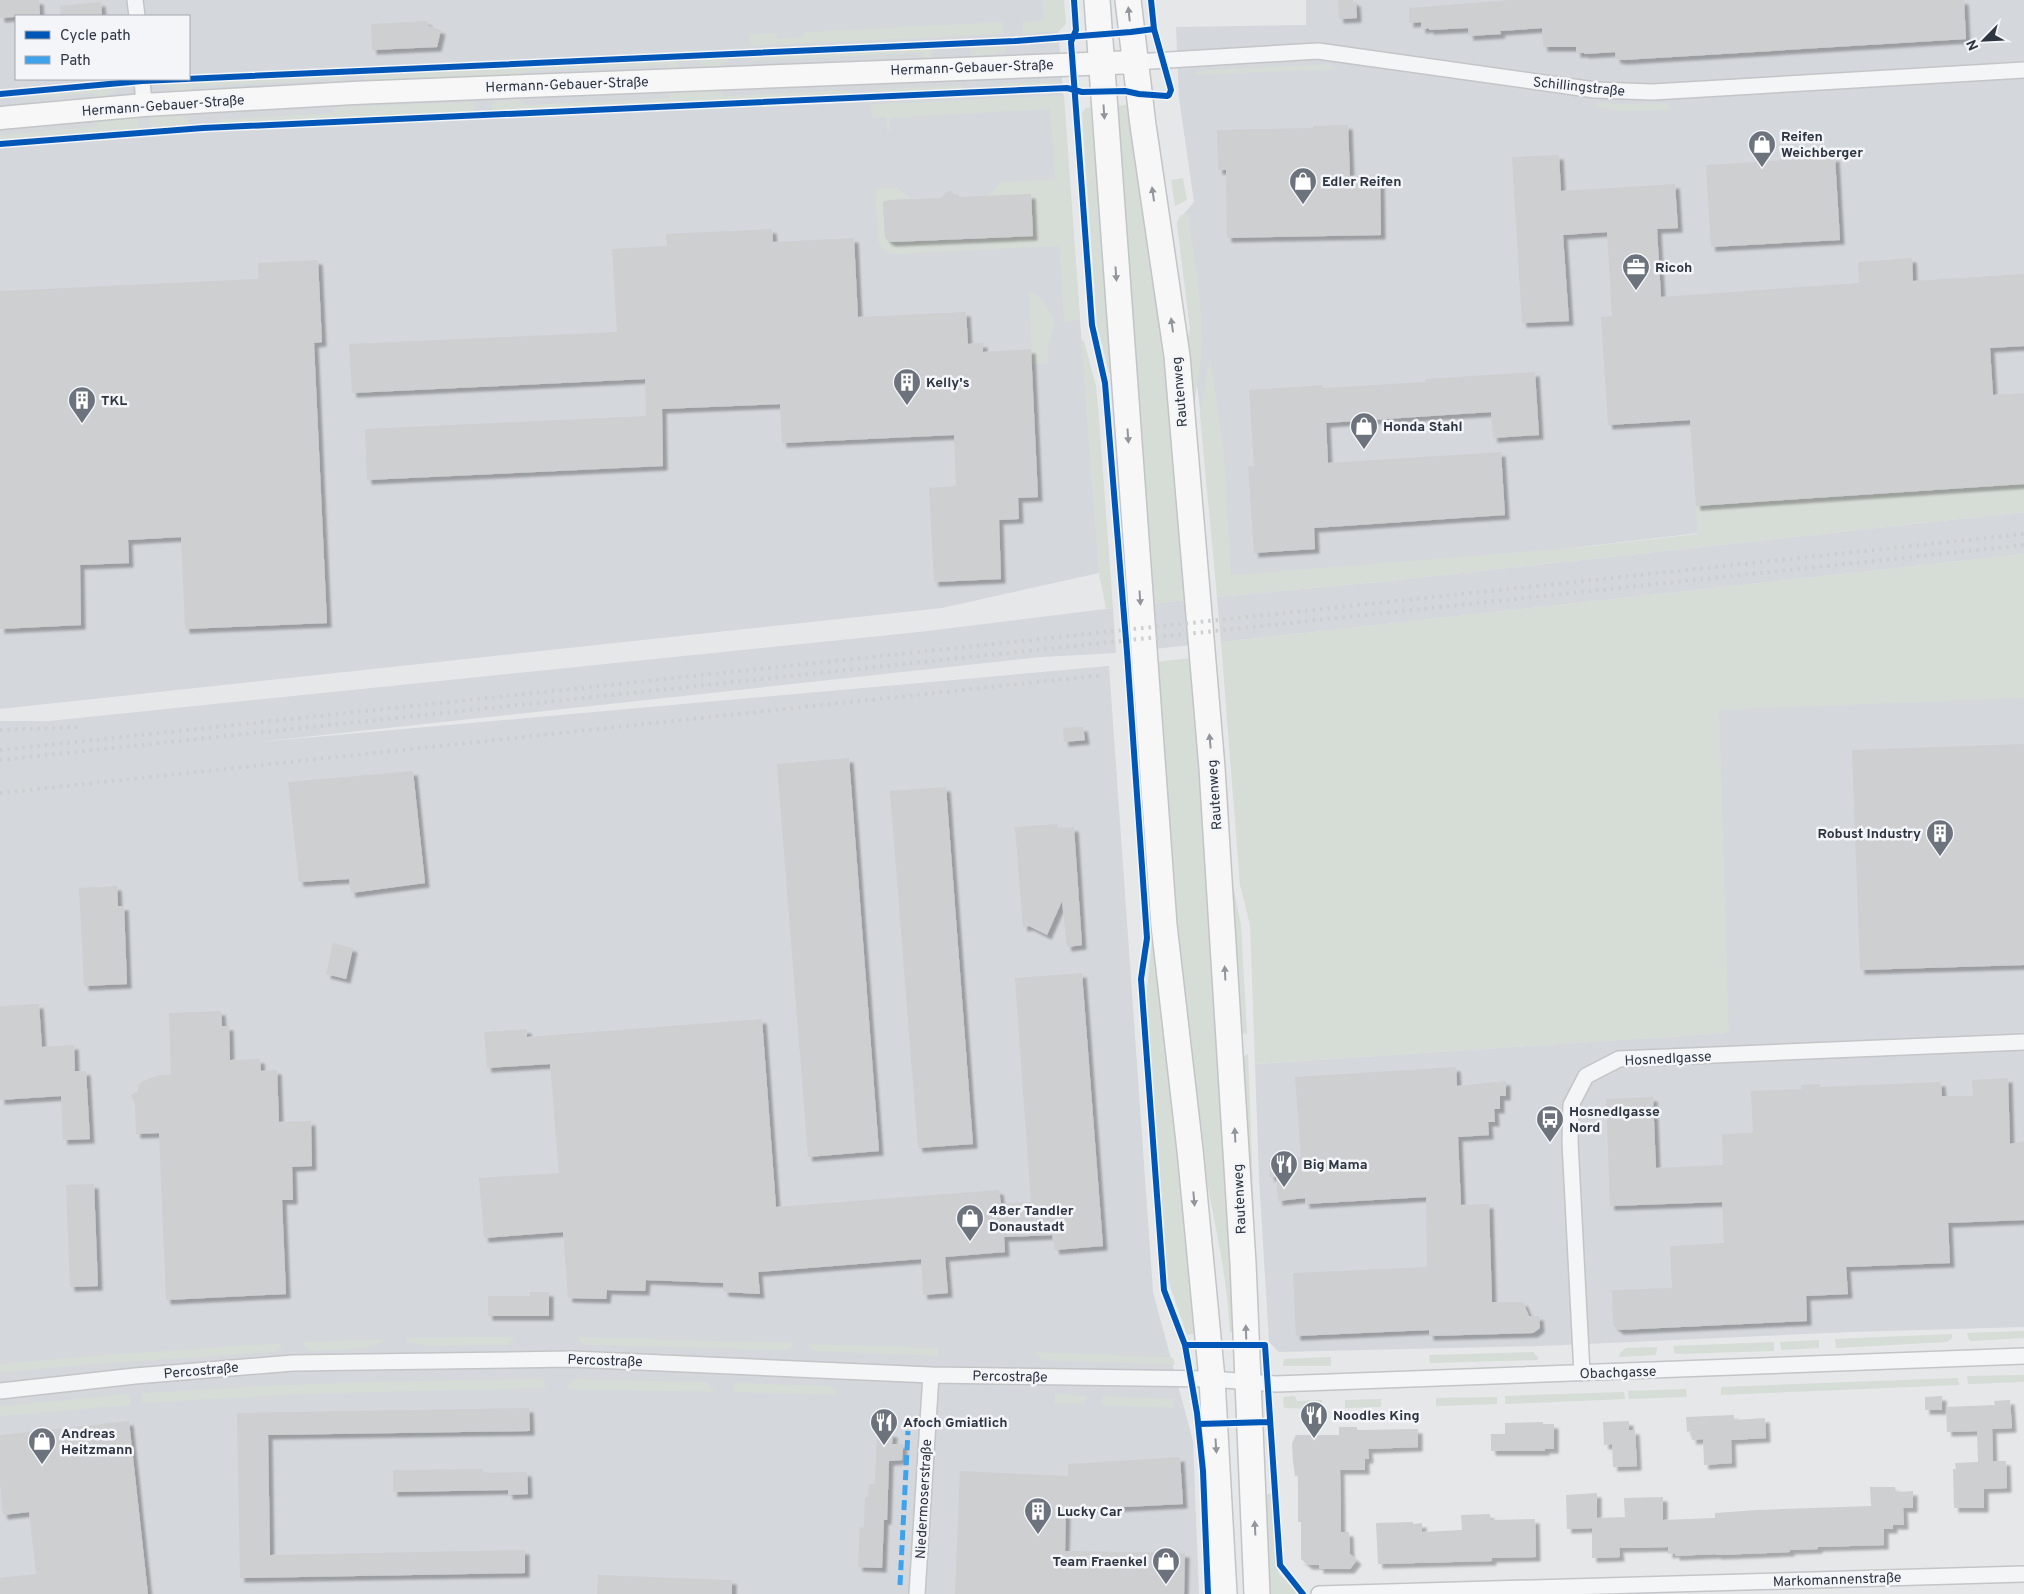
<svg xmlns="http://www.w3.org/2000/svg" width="2024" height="1594" viewBox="0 0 2024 1594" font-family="Overpass,sans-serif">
  <defs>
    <filter id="shadow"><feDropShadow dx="4.5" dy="4.5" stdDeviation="1" flood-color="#0004"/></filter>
  </defs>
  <rect width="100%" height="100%" fill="#e5e7e9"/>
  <path fill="#d4d7dc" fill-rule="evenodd" d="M0 0H1056L1099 573 942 608 0 709ZM16 16H189V79H16Z
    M1306 0H2024V495L1222 589 1177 222 1194 202 1179 98 1176 27 1306 25Z
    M2024 512V554L1221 642 1217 597 1389 581Z
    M2024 575V1327L1851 1332 1542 1346 1279 1352 1269 1342 1259 1178 1255 1064 1728 1033 1716 605Z
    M1187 600 1191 645 1154 649 1151 604Z
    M1113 608 1116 653 1042 657 258 742 1109 666 1153 1292 1193 1441 1199 1594H0V721H49L919 632Z"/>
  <path fill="#d6dcd6" d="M1042 0H1064L1066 24 1059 31 1023 34 1022 22 1044 20Z
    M1003 22 1004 34 750 46 749 34 776 33 777 39 803 37 804 32Z
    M1005 43 1006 51 1003 53 971 56V45Z
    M932 47 933 59H923L922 53 751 61V55Z
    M728 56V62L720 63 721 68H704L696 58Z
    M679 58V66L675 70 668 71 667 65 521 72V76L365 82 362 73Z
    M1329 64 1337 69 1198 75 1192 73 1207 70Z
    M345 74 341 83 331 84 330 80 192 87 191 92C181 95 169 89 162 82Z
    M1060 81 1058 86 1002 88 1001 83Z
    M118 85 119 89 103 98H95L94 93 27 99 26 93Z
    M962 85 963 90 871 94V91L877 89Z
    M721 89 722 96 845 90 849 92V96L492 112V104L495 101 520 99 523 105 669 98 671 91Z
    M1064 95 1080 320 1064 322 1059 246 895 254C885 253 881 250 878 241L875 190 877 188 897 187 911 199 889 200 883 204 885 237 891 242 1028 236 1033 231 1030 195 987 196 1001 182 1055 179 1050 109 890 118V131H887L886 117H872L871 104Z
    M473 102 475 113 220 125 219 121 222 119 333 113 335 107Z
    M1597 102 1621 104 1668 103 1669 110 1626 111 1595 107Z
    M1128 105 1135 165 1155 274 1187 600 1151 604 1112 106Z
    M1095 107 1112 376 1109 373 1097 324 1082 113 1086 108Z
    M179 114 187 118 192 126 151 129 150 116Z
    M138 116 140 130 0 141V135L96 126 98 120Z
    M1183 178 1187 200 1175 206 1171 180Z
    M1186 213H1188C1194 255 1202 298 1202 340 1202 362 1196 383 1195 404L1192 407 1187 344 1190 328 1177 222 1180 216Z
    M1029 290 1042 299 1054 319V326L1048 345V364H1032Z
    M1081 340 1084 341 1096 386 1099 418 1113 608 1106 609 1099 573Z
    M1210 356 1224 450 1231 575 1583 547 1697 534 1696 506 2024 484V512L1389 581 1217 597 1200 415Z
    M2024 554V698L1719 710 1729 1033 1255 1064 1250 925 1240 885 1221 642Z
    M1191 658 1208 863 1237 1332H1230C1226 1251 1201 1173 1192 1093 1176 950 1166 806 1155 662Z
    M1232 889 1234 890 1241 925 1247 1034 1238 1032Z
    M1152 941H1155L1180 1164 1185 1243 1196 1333 1187 1335 1168 1280 1146 1001Z
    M1248 1054 1254 1216 1251 1215 1240 1058Z
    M2024 1331V1338L1972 1341 1969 1340 1967 1333Z
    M1952 1334V1338L1947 1342 1836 1348 1835 1339Z
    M466 1337H514V1339L508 1345 427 1346 408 1342 405 1338Z
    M578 1337 794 1343V1345L788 1350 585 1345 579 1341Z
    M384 1339 382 1343 366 1348 312 1351 306 1347 303 1342Z
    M1819 1340V1348L1781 1350 1780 1342Z
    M1774 1342V1351L1675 1354 1673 1346Z
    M282 1343 280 1350 275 1352 70 1366 0 1373V1364L91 1356Z
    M808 1344 938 1348V1356L815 1351 810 1348Z
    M1657 1347 1656 1355 1619 1357 1620 1353 1626 1348Z
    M1035 1352 1168 1357 1173 1358 1175 1365 1041 1360Z
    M1533 1352 1538 1357V1360L1430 1363 1429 1355Z
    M1331 1357V1366H1283L1284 1359Z
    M2024 1375V1382L1968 1384 1967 1376Z
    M1958 1378 1959 1385 1721 1395V1387Z
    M542 1379 546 1383 545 1388 304 1394 142 1403 141 1395 143 1393C276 1384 409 1380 542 1379Z
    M575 1379 707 1382 715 1392 568 1389 569 1383Z
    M739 1383 830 1386 836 1390V1395L732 1392 735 1384Z
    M1686 1389 1687 1397 1629 1399 1628 1391Z
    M1624 1392 1625 1399 1505 1404V1396Z
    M130 1394 131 1405 0 1416V1406Z
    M1055 1394 1086 1396 1085 1404 1054 1403Z
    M1104 1396 1175 1399 1174 1408 1102 1405V1398Z
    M1295 1396 1297 1401 1322 1400V1409L1284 1408 1283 1397Z
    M1497 1397V1404L1436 1406V1398Z
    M1381 1399V1407L1345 1408V1400Z
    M1265 1494H1272L1276 1565 1279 1574 1297 1592 1295 1594H1269Z"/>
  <path fill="#cdcfd1" filter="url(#shadow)" d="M0 0H39L40 15 0 18Z
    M1338 0H1353V2H1356L1357 18 1339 19Z
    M1510 0H1964L1966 39 1623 60 1616 59 1615 52 1584 54V53H1576V47H1543L1542 28 1500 31 1501 34 1469 36 1468 28 1429 30V28L1421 29V22L1409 23V8Z
    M101 2 102 16H61L60 6Z
    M427 21 428 26 441 30 437 47 372 50 371 24Z
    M1348 125 1350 176 1380 175 1381 235 1227 238 1226 170H1218L1217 130 1313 128V126Z
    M1559 155 1561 191 1675 184 1678 228 1657 229 1661 297 1859 283 1858 262 1912 258 1913 281 2024 274V346L1990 348 1993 395 2024 393V484L1696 506 1690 420 1608 425 1601 317 1612 316 1607 232 1563 235 1569 321 1522 323 1512 157Z
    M1835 157 1840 240 1711 247 1706 165Z
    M951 191 958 197 1031 194 1033 236 891 242 887 240 885 237 883 202 889 200 941 198 946 192Z
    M772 229 773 242 854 238 858 317 966 312 968 344 983 343V352L1031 349 1038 497 1018 498 1019 519 999 520 1001 579 934 582 929 488 956 486 954 435 782 443 780 404 662 409 663 466 367 480 365 429 646 416 645 379 352 393 349 344 617 332 612 249 667 246 666 234Z
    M318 260 322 342 314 343 327 623 185 629 181 537 128 540 129 563 80 565 81 625 0 629V291L258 279V263Z
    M1535 372 1539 435 1493 438 1491 412 1326 423 1328 463 1501 452 1505 515 1314 528 1315 549 1254 553 1248 466H1254L1249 390 1323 385V388L1426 382 1425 379Z
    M1083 727 1085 740 1064 742 1063 728Z
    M2024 744V965L1860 970 1852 750Z
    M849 758 879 1151 808 1157 777 764Z
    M413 771 425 883 351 893 349 879 299 882 288 782Z
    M946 787 973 1144 918 1148 890 791Z
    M1058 824V828L1074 827 1082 945 1067 947 1062 901 1047 935 1029 926 1023 927 1015 827Z
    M117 886 118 906H124L127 984 84 986 79 888Z
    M333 943 353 948 346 979 326 974Z
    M1082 973 1103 1246 1055 1250 1052 1235 1004 1237 1005 1252 945 1257 948 1293 923 1295 921 1259 758 1272 760 1294 724 1292 723 1283 646 1280 645 1291 607 1290 606 1299 568 1298 563 1232 484 1238 479 1178 559 1173 550 1064 487 1068 484 1032 527 1029V1037L762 1019 776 1207 999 1190 1001 1204 1031 1202 1015 978Z
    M39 1004 42 1047 74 1045 75 1071H86L90 1139 63 1140 61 1096 0 1100V1006Z
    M221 1011 222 1026H229L230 1060 260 1059 261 1071 277 1070 279 1122 311 1121 312 1166 292 1167 293 1200H282L286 1294 166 1300 159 1133 136 1134 135 1104 131 1095 138 1091V1086L143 1081 160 1075H171L169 1013Z
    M1456 1067 1457 1086 1506 1081V1096H1500V1109H1494L1495 1122H1488L1489 1135 1458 1137 1461 1205 1489 1204 1492 1302H1523L1529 1316H1539L1540 1328 1533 1333 1429 1336V1330L1296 1336 1293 1273 1427 1267 1426 1197 1305 1204V1198L1278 1201 1276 1176 1270 1177 1269 1160 1301 1157 1295 1077Z
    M2008 1078 2010 1144 2024 1141V1220L1948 1223 1950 1263 1846 1267 1848 1294 1806 1296 1807 1321 1619 1330 1613 1325 1612 1290 1672 1288 1670 1246 1724 1243 1722 1202 1610 1206 1606 1099 1653 1097 1656 1168 1723 1165 1722 1134 1753 1133 1751 1091 1802 1089 1801 1085 1820 1084V1087L1941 1082 1942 1096H1973L1972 1080Z
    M94 1184 98 1286 70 1287 66 1185Z
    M530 1292H549V1316H488V1296H530Z
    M1942 1396V1410H1925V1397Z
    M2010 1400 2012 1428 1992 1429 1993 1461H2006L2007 1488 1984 1489V1508H1954L1953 1469H1956L1955 1463 1978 1462 1977 1431 1947 1432 1946 1407 1995 1405 1994 1401Z
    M529 1408 530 1431 268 1435 270 1555 525 1550V1573L240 1578 237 1413Z
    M1734 1415V1420L1765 1418 1766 1438 1731 1440 1732 1463 1704 1465 1703 1439 1692 1440 1691 1431 1687 1432 1686 1417Z
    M129 1421 148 1594H0V1578L36 1574 29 1512 3 1515 0 1483V1435Z
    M1629 1421V1430H1635L1637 1466 1613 1467 1612 1444 1604 1445 1603 1422Z
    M1543 1422V1424H1554V1449H1545V1451H1491V1434H1505V1423Z
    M1339 1427H1357V1430L1418 1429V1447L1368 1449 1369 1459H1365V1470H1340L1341 1532H1349L1350 1554 1357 1560 1350 1569H1319V1565H1308L1301 1559V1522H1298V1476H1295L1293 1462 1292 1443 1296 1435H1339Z
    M877 1432 893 1433 892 1444H903L902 1460 889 1461 887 1520H884L882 1568 858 1567 860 1527 864 1528 865 1497H868L869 1484H875Z
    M1180 1457 1183 1504 1066 1510 1065 1551 1185 1553 1184 1594H955L960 1471 1068 1476V1464Z
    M483 1469V1473L527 1472 528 1494 508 1495V1490L393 1492V1470Z
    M1870 1487H1895L1896 1492 1913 1491V1508H1903L1904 1525H1893V1529H1884V1545L1818 1547V1549L1790 1550V1552L1717 1555 1716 1554 1675 1556V1553L1668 1554V1547L1619 1548 1620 1557 1592 1558V1528L1567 1529 1566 1495 1597 1493V1518L1625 1517 1624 1498 1663 1497V1520L1715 1518V1513L1757 1510 1871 1506Z
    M1490 1514 1491 1520 1535 1519 1536 1557 1492 1558V1561L1378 1564 1376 1523 1413 1522V1524L1422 1523V1532L1462 1530 1461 1515Z
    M598 1575 732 1580V1594H597Z"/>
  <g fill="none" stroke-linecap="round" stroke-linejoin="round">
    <g stroke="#c3c5c7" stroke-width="18">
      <path id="street" d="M135 0 137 16
        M1135 62 1318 51 1595 90 1653 92 2024 70
        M142 79 144 105
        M1582 1373 1570 1142 1571 1105 1586 1076 1619 1059 2024 1042
        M0 1391 135 1376 293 1363 572 1359 931 1375 1212 1379 1276 1384 2024 1356
        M917 1594 931 1375
        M1319 1594 2024 1574"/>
    </g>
    <g stroke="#c3c5c7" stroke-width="25">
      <path id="secondary" d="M0 118 144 105 353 93 1135 62"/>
    </g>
    <g stroke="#c2c4c6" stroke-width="28">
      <path id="primary" d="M1097 0 1164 925 1190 1150 1212 1379 1224 1594
        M1128 0 1143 125 1177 356 1212 768 1243 1263 1257 1594"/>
    </g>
    <use href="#street" stroke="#f4f5f6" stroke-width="15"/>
    <use href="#secondary" stroke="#f7f7f8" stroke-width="22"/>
    <use href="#primary" stroke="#f7f7f8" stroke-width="25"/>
    <path stroke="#cdcfd1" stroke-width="4" stroke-dasharray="2.5 5" stroke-linecap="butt" d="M0 730 80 727
      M0 750 2024 534
      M0 760 2024 545
      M0 793 1103 675"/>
    <path stroke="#3ea3ec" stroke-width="5" stroke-dasharray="10 5" stroke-linecap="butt" d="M900 1585 908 1431"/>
    <g stroke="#f3f5f8" stroke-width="9">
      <path id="cycleway" d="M1074 0 1076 30 1071 42 1092 325 1105 383 1127 652 1147 938 1141 979 1164 1290 1185 1345 1197 1413 1203 1471 1208 1594
        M0 94 142 81 1015 41 1131 32 1154 29
        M0 144 203 128 1067 88 1082 92 1125 91 1139 94 1167 96 1169 95 1171 90 1154 29 1151 0
        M1185 1345H1265L1280 1565 1303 1594
        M1199 1424 1269 1422"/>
    </g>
    <use href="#cycleway" stroke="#0057b8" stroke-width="6"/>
  </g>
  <defs><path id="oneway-solid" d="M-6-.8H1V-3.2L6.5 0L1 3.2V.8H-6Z" transform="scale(1.25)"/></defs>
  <g fill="#92969c">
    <use href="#oneway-solid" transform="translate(1129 14) rotate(-96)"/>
    <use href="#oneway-solid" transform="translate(1104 112) rotate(86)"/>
    <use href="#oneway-solid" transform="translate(1153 194) rotate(-98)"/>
    <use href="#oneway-solid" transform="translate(1116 274) rotate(86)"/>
    <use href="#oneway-solid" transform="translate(1172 325) rotate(-98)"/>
    <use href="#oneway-solid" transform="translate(1128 436) rotate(86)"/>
    <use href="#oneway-solid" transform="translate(1140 598) rotate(86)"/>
    <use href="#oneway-solid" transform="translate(1210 741) rotate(-95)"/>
    <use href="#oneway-solid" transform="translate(1225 973) rotate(-93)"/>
    <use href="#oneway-solid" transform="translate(1235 1135) rotate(-93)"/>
    <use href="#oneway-solid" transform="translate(1194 1199) rotate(85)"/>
    <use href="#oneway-solid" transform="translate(1246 1332) rotate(-92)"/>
    <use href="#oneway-solid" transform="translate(1216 1446) rotate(86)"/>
    <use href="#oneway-solid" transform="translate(1255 1528) rotate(-93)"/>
  </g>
  <defs>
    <g id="shop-pin" transform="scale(1.4375)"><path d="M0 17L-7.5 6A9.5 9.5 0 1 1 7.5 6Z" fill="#6d737c" stroke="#f3f5f8"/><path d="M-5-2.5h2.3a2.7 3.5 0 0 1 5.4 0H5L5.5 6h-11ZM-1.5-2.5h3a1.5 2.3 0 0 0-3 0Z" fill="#fff"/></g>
    <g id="office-pin" transform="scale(1.4375)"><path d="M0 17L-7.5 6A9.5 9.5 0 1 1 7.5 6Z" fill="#6d737c" stroke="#f3f5f8"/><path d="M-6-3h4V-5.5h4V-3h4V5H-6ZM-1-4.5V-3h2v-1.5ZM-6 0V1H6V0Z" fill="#fff"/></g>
    <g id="building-pin" transform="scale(1.4375)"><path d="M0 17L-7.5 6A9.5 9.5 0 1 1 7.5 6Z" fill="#6d737c" stroke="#f3f5f8"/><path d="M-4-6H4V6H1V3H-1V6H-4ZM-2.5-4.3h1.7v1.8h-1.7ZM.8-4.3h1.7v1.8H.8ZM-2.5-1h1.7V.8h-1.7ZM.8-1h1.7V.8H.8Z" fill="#fff"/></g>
    <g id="bus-pin" transform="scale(1.4375)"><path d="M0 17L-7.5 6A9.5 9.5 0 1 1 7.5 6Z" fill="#6d737c" stroke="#f3f5f8"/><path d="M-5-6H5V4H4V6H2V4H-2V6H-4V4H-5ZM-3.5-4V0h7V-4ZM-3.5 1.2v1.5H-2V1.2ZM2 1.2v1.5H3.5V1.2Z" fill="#fff"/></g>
    <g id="restaurant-pin" transform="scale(1.4375)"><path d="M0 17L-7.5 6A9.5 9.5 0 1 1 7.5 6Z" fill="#6d737c" stroke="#f3f5f8"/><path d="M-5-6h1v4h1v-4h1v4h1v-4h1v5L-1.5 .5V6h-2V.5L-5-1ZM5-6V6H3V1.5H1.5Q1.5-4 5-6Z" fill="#fff"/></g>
  </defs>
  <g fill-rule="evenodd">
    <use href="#shop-pin" x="1762" y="144"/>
    <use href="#shop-pin" x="1303" y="181"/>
    <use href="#office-pin" x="1636" y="267"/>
    <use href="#building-pin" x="907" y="382"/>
    <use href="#building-pin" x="82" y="400"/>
    <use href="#shop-pin" x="1364" y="426"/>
    <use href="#building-pin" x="1940" y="833"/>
    <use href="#bus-pin" x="1550" y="1119"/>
    <use href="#restaurant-pin" x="1284" y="1164"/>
    <use href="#shop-pin" x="970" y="1218"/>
    <use href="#restaurant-pin" x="1314" y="1415"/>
    <use href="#restaurant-pin" x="884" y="1422"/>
    <use href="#shop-pin" x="42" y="1441"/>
    <use href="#building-pin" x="1038" y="1511"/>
    <use href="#shop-pin" x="1166" y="1561"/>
  </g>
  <g text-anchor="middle" stroke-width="5" stroke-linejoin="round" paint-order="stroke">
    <g font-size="14" fill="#2d3541" stroke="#f3f5f8">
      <text transform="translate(972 67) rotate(-2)" y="5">Hermann-Gebauer-Straße</text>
      <text transform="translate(567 84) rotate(-2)" y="5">Hermann-Gebauer-Straße</text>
      <text transform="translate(1579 86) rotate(6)" y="5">Schillingstraße</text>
      <text transform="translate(163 105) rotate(-4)" y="5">Hermann-Gebauer-Straße</text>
      <text transform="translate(1179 392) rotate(-95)" y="5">Rautenweg</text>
      <text transform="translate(1214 795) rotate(-94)" y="5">Rautenweg</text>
      <text transform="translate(1668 1058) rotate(-3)" y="5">Hosnedlgasse</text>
      <text transform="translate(1239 1199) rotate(-93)" y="5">Rautenweg</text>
      <text transform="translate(605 1360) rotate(2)" y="5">Percostraße</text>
      <text transform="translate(201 1370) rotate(-5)" y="5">Percostraße</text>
      <text transform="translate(1618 1372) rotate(-2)" y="5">Obachgasse</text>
      <text transform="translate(1010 1376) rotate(1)" y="5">Percostraße</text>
      <text transform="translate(923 1499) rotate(-87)" y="5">Niedermoserstraße</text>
      <text transform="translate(1837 1579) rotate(-2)" y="5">Markomannenstraße</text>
    </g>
    <g font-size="14" font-weight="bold" fill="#2d3541" stroke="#f3f5f8" text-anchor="start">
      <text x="1781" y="141">Reifen<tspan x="1781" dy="16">Weichberger</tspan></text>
      <text x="1322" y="186">Edler Reifen</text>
      <text x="1655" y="272">Ricoh</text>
      <text x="926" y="387">Kelly's</text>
      <text x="101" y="405">TKL</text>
      <text x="1383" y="431">Honda Stahl</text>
      <text x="1921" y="838" text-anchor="end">Robust Industry</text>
      <text x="1569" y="1116">Hosnedlgasse<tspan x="1569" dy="16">Nord</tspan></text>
      <text x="1303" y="1169">Big Mama</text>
      <text x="989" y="1215">48er Tandler<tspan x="989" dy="16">Donaustadt</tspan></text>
      <text x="1333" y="1420">Noodles King</text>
      <text x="903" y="1427">Afoch Gmiatlich</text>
      <text x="61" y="1438">Andreas<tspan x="61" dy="16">Heitzmann</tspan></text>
      <text x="1057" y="1516">Lucky Car</text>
      <text x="1147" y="1566" text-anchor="end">Team Fraenkel</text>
    </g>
  </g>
  <rect x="15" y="15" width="175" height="65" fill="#f3f5f8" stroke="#a4a8af"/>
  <rect x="25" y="31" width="25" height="8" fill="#0057b8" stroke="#a4a8af"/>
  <text x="60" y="40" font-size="15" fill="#2d3541">Cycle path</text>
  <rect x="25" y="56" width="25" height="8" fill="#3ea3ec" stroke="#a4a8af"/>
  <text x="60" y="65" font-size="15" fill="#2d3541">Path</text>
  <g transform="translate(1984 40) rotate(246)" stroke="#f3f5f8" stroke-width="4" paint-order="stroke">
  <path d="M0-4L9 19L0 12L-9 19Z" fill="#2d3541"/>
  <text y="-8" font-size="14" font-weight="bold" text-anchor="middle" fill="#2d3541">N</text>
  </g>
</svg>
